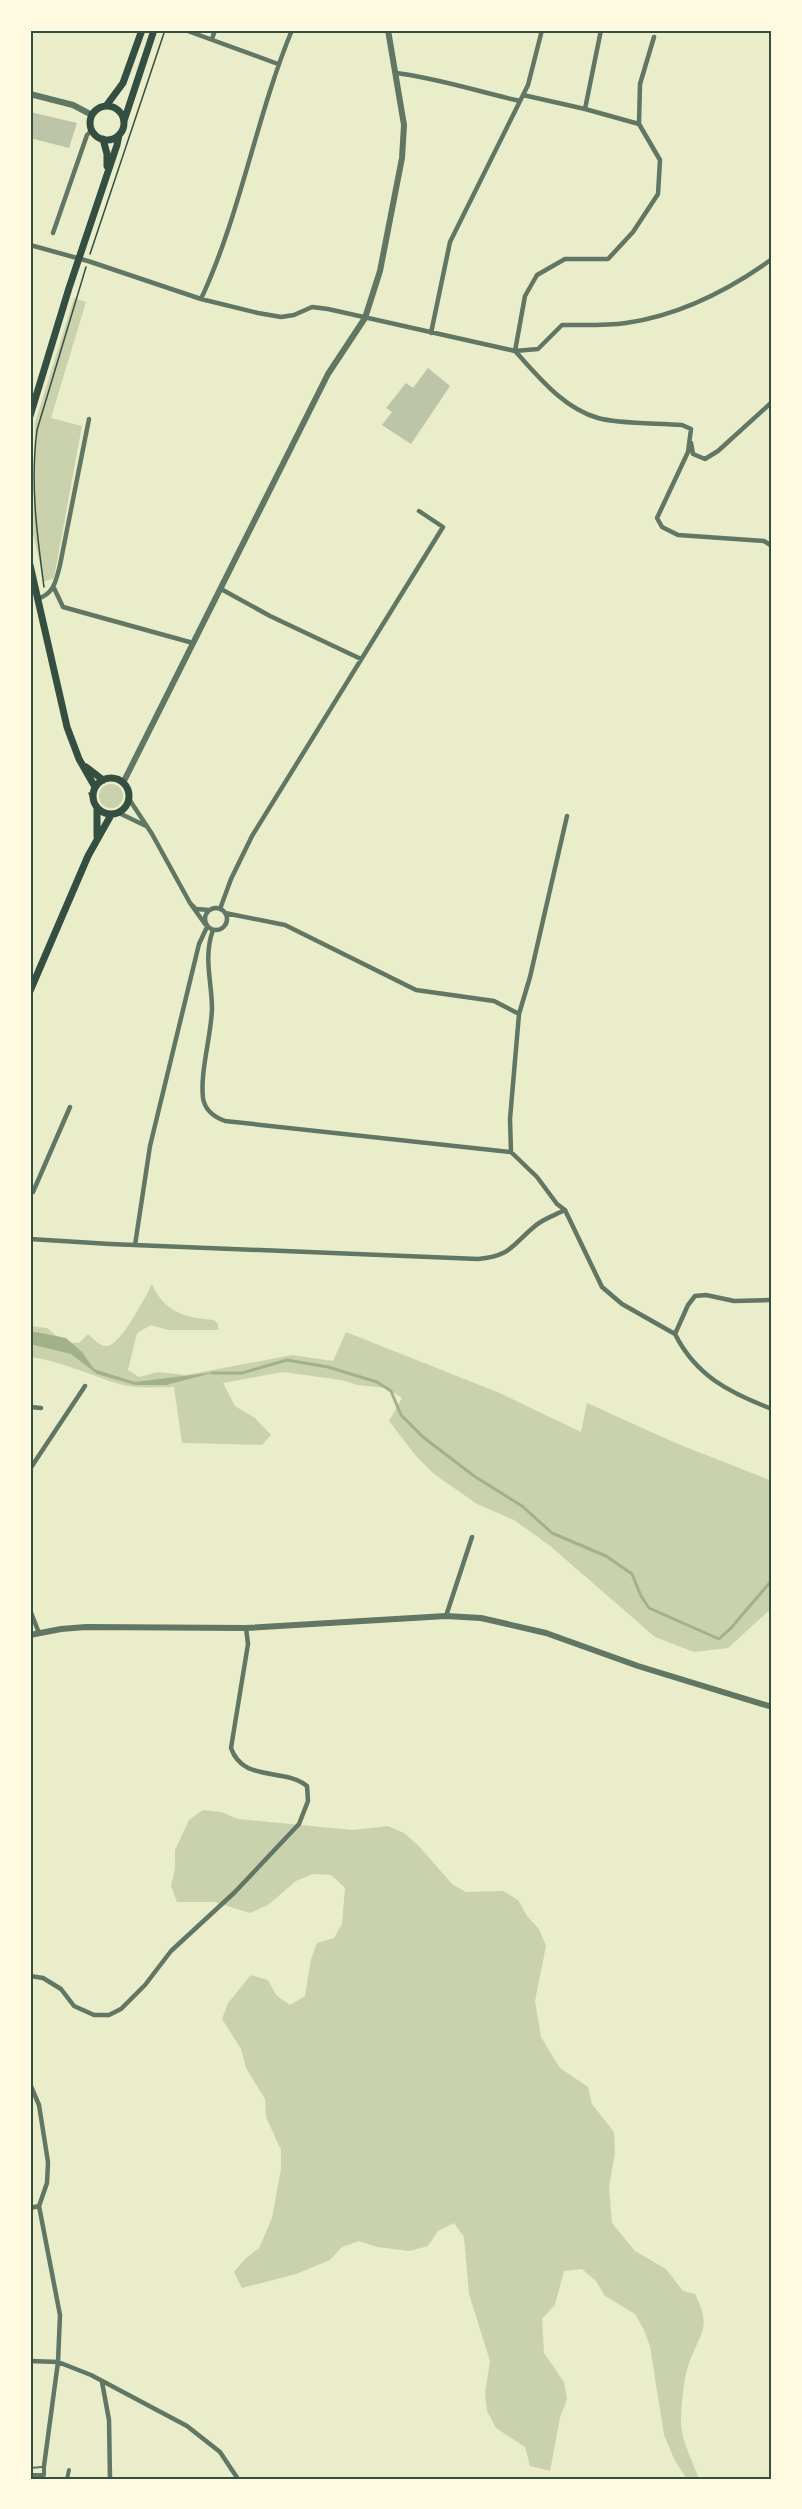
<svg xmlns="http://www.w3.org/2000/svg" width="802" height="2509" viewBox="0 0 802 2509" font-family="'Space Grotesk',sans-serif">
  <rect width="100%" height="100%" fill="#e9edc9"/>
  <path fill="#cad2ad" d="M74 298 86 302 51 418 82 426 54 578 44 582 33 533 35 423Z
    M99 796a12 12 0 1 1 24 0a12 12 0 1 1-24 0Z
    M152 1284C164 1312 185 1318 214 1320L218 1324V1330H168L151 1325 137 1333 128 1370 139 1377 158 1372 186 1375 292 1355 333 1361 346 1332 502 1394 581 1432 587 1403 678 1444 772 1481V1608L728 1648 694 1652 655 1637 549 1545 514 1520 477 1504 434 1474 416 1456 389 1421 402 1398 386 1388 358 1385 341 1380 283 1372 223 1383 235 1406 255 1418 271 1435 262 1445 182 1443 174 1387C156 1387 136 1389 119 1384 89 1375 62 1361 30 1357V1326L47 1328 64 1342 79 1343 88 1334C94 1339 100 1347 108 1346 121 1344 146 1296 152 1284Z
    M203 1810 221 1812 238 1819 353 1830 388 1826 404 1833 418 1845 452 1884 466 1892 503 1891 518 1900 527 1916 539 1929 546 1946 535 2001 541 2037 560 2068 588 2087 592 2104 614 2132 615 2152 609 2187 612 2223 635 2251 666 2269 683 2291 695 2294C712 2328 701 2331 689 2363 683 2380 682 2400 681 2418 680 2440 692 2459 699 2479H687L675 2461 664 2435 650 2346 644 2330 635 2314 605 2296 596 2281 582 2269 564 2271 555 2305 542 2319 544 2353 564 2382 567 2399 560 2418 550 2471 530 2466 525 2447 496 2428 487 2411 485 2394 490 2361 469 2294 464 2237 454 2223 438 2231 428 2246 410 2251 377 2247 359 2241 342 2247 330 2260 296 2274 242 2288 234 2272 245 2259 259 2248 272 2218 281 2169V2150L266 2117 265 2099 246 2068 241 2049 222 2019 228 2003 251 1975 268 1980 276 1995 290 2005 305 1996 311 1959 317 1943 334 1938 342 1924 345 1888 331 1875 313 1874 296 1881 268 1905 250 1913 214 1902H177L171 1886 175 1869V1850L189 1820Z"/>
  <path fill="#a3b18a" d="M30 1331 66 1338 82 1352 94 1369 135 1382 216 1372 166 1385H135L97 1374 71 1354 30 1344Z"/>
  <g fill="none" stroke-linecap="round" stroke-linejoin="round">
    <path stroke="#a3b18a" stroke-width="3" d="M212 1373H242L287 1360 328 1367 377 1382 391 1391 401 1415 423 1437 474 1476 522 1506 552 1533 606 1556 632 1574 641 1596 649 1608 719 1639 731 1628 772 1580"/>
  </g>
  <path fill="#bcc5a7" d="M30 112 77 123 69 148 30 138Z
    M428 368 450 386 411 444 382 425 392 412 386 408 406 383 413 388Z"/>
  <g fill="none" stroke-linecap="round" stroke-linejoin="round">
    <path stroke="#344e41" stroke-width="1.5" d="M90 254 165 30
      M44 587C37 535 30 483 37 430L86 267
      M89 793 93 803"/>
    <path stroke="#617663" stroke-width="2" d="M30 2468 42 2467"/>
    <path stroke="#617663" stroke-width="4" d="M30 2475H44V2466
      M67 2479 69 2470"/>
    <path stroke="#617663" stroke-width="4.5" d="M185 30 278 64
      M654 37 640 84 639 124 660 160 658 194 633 232 608 259H565L537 275 525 296 515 351C539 377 563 408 598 418 618 424 659 423 682 425L691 429 688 452 657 518 662 527 678 535 764 541 772 546
      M212 39 215 30
      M396 73C438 78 479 92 520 101
      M523 95 585 109 601 30
      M585 109 639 124
      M53 233 87 135 92 130
      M30 245 88 261 201 299 258 313 281 317 294 315 312 307 328 309 515 351 538 349 562 325C583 325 605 326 626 323 680 315 729 290 772 259
      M201 299C241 213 256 117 292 30
      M431 333 450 242 528 85 542 30
      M691 443 693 454 705 459 718 451 772 402
      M54 588 63 607 193 643
      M221 589 270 616 361 659
      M37 599C54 594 56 581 60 565L89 419
      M129 799 152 834 190 903
      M119 813 146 826
      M205 919a11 11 0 1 1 22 0a11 11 0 1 1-22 0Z
      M220 909 231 879 252 836 443 527 419 511
      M225 913 285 925 416 990 494 1001 519 1014 510 1119 511 1152
      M205 924 190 903 196 909 209 910
      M213 930C203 957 212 982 212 1009 211 1037 200 1071 203 1098 205 1111 214 1117 225 1121L511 1152 537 1177 557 1204 565 1210
      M519 1014 530 977 567 816
      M30 1191 33 1192 70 1107
      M30 1239 110 1244 478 1259C511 1256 511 1246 535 1226 543 1219 555 1215 565 1210L602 1287 622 1304 675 1334
      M135 1245 150 1146 199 944 207 927
      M675 1334C696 1376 730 1393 772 1409
      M675 1334 688 1305 695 1296 706 1295 734 1301 772 1300
      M30 1407 41 1408
      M30 1469 85 1386
      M30 1610 39 1633
      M446 1616 472 1537
      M30 1976 43 1978 61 1989 74 2006 94 2015H109L121 2009 145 1985 171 1951 235 1892 299 1824 308 1801 307 1786C284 1767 243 1783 231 1748L248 1644 246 1628
      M30 2084 39 2105 48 2162 47 2183 39 2206 60 2315 58 2362 91 2375 187 2426 220 2452 238 2479
      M30 2208 39 2206
      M30 2361 58 2362 44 2466
      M102 2382 109 2420 110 2479"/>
    <path stroke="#617663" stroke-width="6" d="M30 94 73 105 92 115
      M123 783 328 374 365 318 380 271 402 158 404 125 388 30
      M30 1635 61 1629 86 1627 246 1628 446 1616 481 1618 546 1633 638 1666 772 1707"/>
    <path stroke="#344e41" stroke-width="7" d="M106 106 123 83 142 30
      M90 123a17 17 0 1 1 34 0a17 17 0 1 1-34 0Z
      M124 121 154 30
      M103 139 107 154V166
      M30 416 69 288 117 145 119 135
      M30 565 67 727 79 759 95 787
      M86 767 103 780
      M93 796a18 18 0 1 1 36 0a18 18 0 1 1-36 0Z
      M97 836V808
      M30 991 88 856 111 815"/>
  </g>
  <rect width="802" height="2509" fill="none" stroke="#fefae0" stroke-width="63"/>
  <rect x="32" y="32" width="738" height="2446" fill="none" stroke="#344e41" stroke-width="2"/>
</svg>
